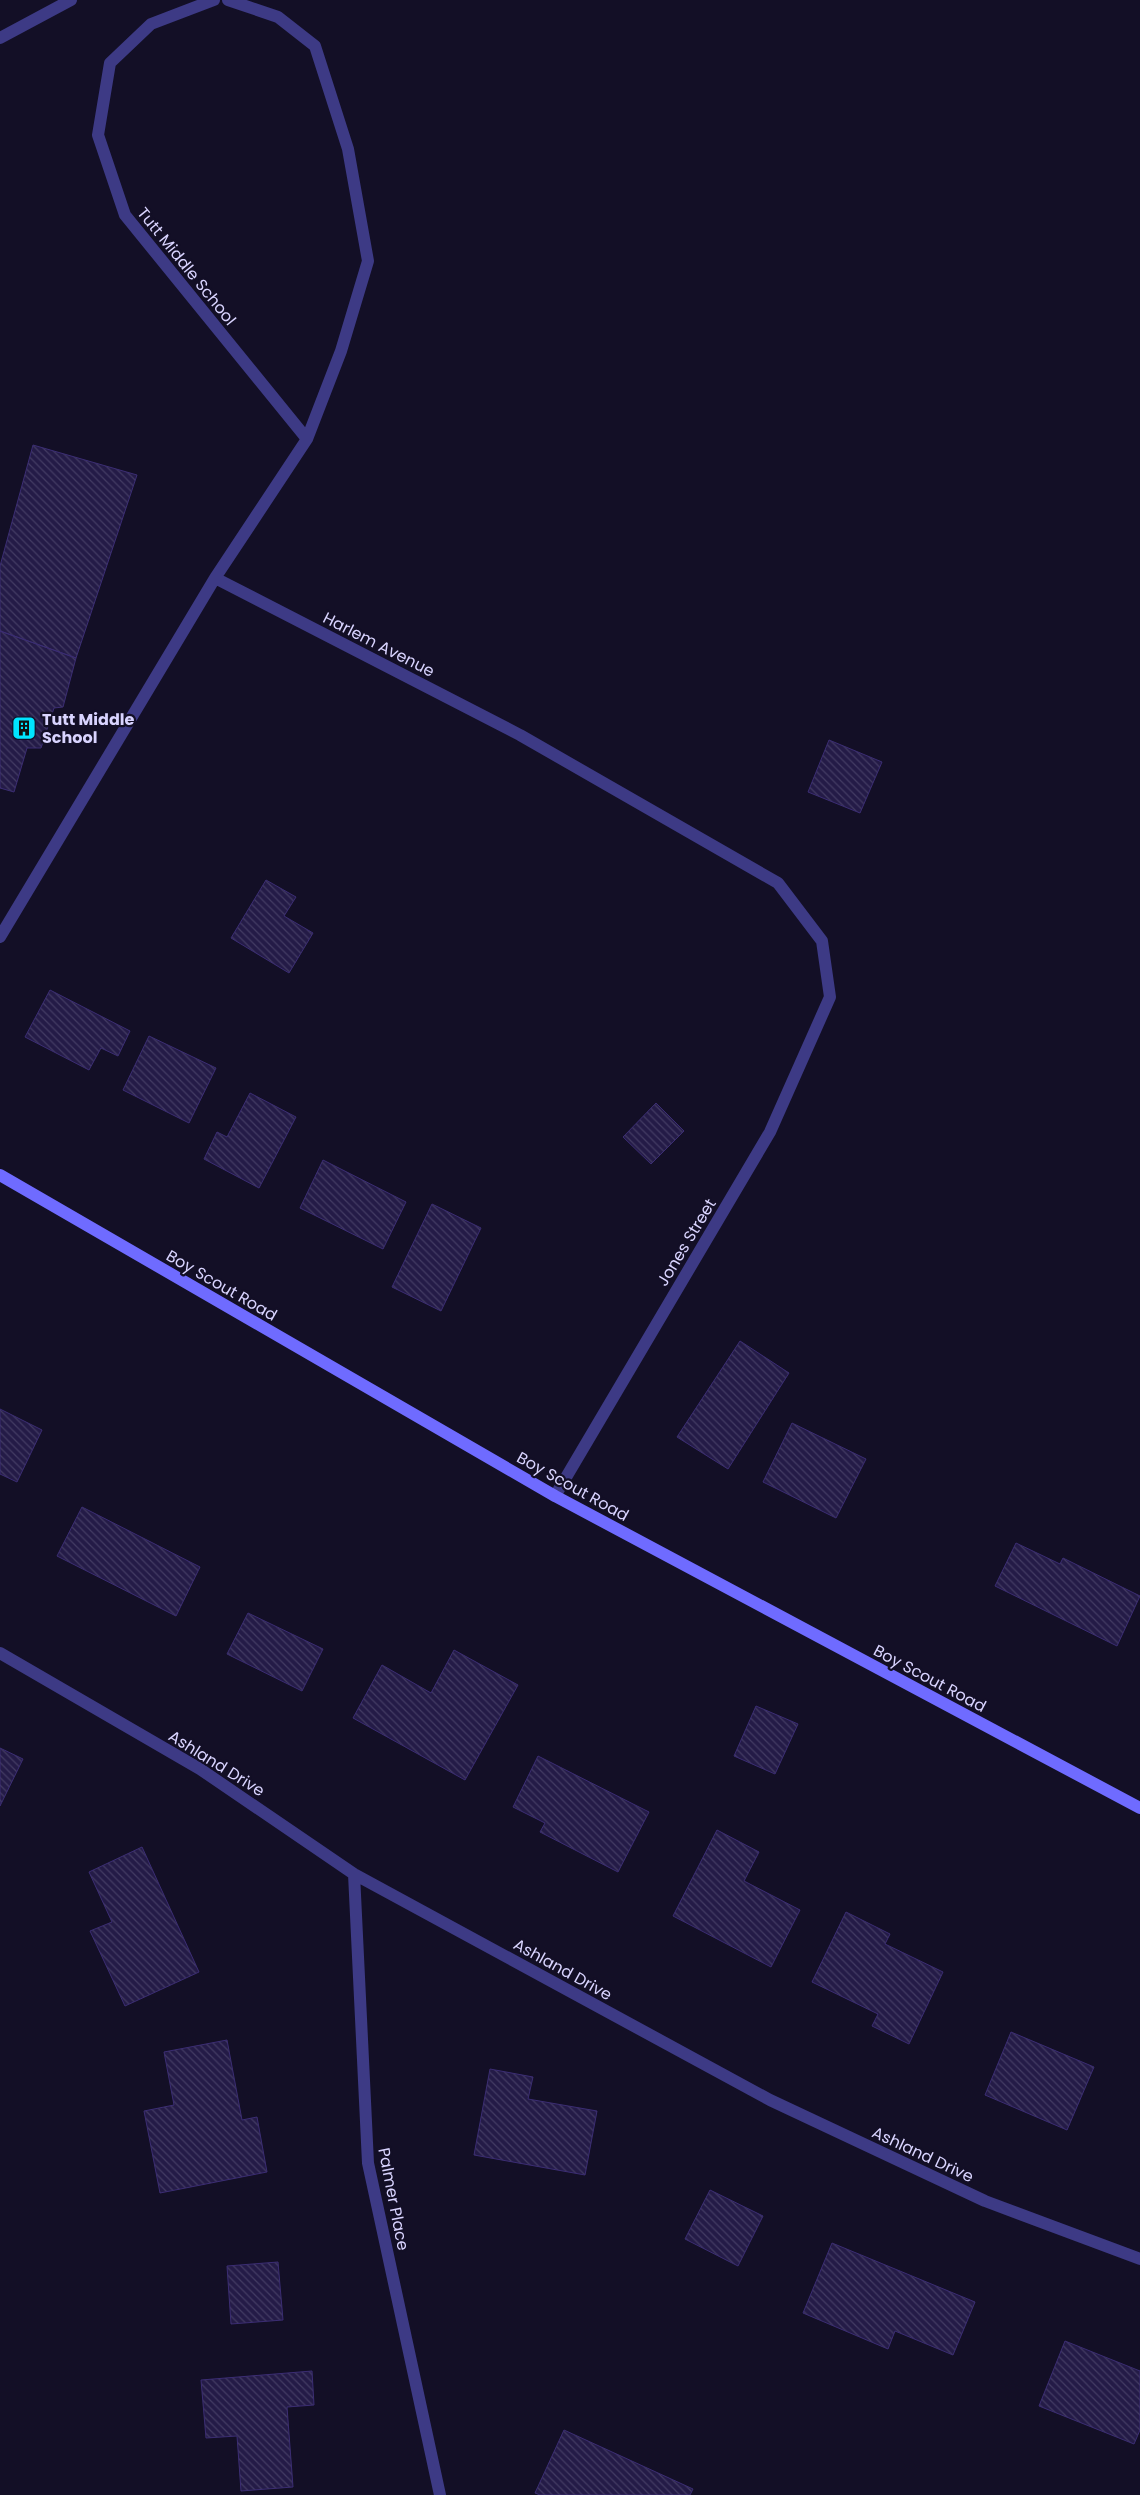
<svg xmlns="http://www.w3.org/2000/svg" width="1140" height="2495" viewBox="0 0 1140 2495" font-family="Poppins,sans-serif">
  <defs>
    <pattern id="building-back-hatch" width="6" height="6" patternUnits="userSpaceOnUse" patternTransform="scale(1.25)"><rect width="6" height="6" fill="#241b47"/><path d="M-1 5l2 2M0 0l6 6M5-1l2 2" fill="none" stroke="#433b63"/></pattern>
  </defs>
  <rect width="100%" height="100%" fill="#130f26"/>
  <path fill="url(#building-back-hatch)" stroke="#3b2d73" d="M33 445 137 475 76 658 0 631V566Z
    M0 631 76 658 63 707 54 708 41 748H27L14 792 0 788Z
    M829 740 882 762 860 813 808 792Z
    M266 880 296 897 284 916 313 933 289 973 231 938Z
    M50 990 130 1031 118 1056 101 1048 89 1070 25 1037Z
    M149 1036 216 1068 189 1123 123 1090Z
    M250 1093 296 1117 259 1188 204 1159 217 1132 227 1137Z
    M656 1103 684 1131 651 1164 623 1137Z
    M323 1160 406 1202 383 1249 300 1208Z
    M432 1204 481 1228 441 1311 392 1287Z
    M740 1341 789 1373 728 1469 677 1437Z
    M0 1409 42 1430 17 1482 0 1474Z
    M792 1423 866 1459 836 1518 763 1482Z
    M82 1507 200 1567 176 1616 57 1556Z
    M1016 1543 1060 1564 1063 1558 1140 1596 1117 1646 995 1586Z
    M248 1613 323 1649 302 1691 227 1654Z
    M454 1650 518 1685 465 1780 353 1718 382 1665 431 1693Z
    M756 1706 798 1724 775 1774 734 1756Z
    M0 1748 23 1759 0 1806Z
    M538 1756 649 1812 618 1872 540 1832 545 1823 513 1807Z
    M717 1830 759 1852 744 1881 800 1910 771 1967 673 1916Z
    M142 1847 199 1972 125 2006 90 1931 112 1922 89 1872Z
    M846 1912 890 1934 885 1944 943 1972 909 2044 872 2026 878 2014 812 1982Z
    M1011 2032 1094 2067 1067 2130 985 2095Z
    M227 2040 242 2120 257 2117 267 2172 160 2193 144 2111 174 2105 164 2052Z
    M490 2069 533 2077 528 2099 597 2111 585 2175 474 2155Z
    M710 2190 763 2216 738 2266 685 2239Z
    M832 2243 975 2302 953 2355 895 2331 888 2349 803 2313Z
    M278 2262 283 2320 231 2324 227 2266Z
    M1065 2341 1140 2371V2430L1134 2444 1039 2406Z
    M312 2371 314 2405 287 2407 293 2487 241 2491 237 2436 206 2438 201 2380Z
    M564 2430 693 2489 690 2495H540L535 2493Z"/>
  <g fill="none" stroke-linecap="round" stroke-linejoin="round">
    <path stroke="#3d3a85" stroke-width="12" d="M0 38 71 0"/>
    <path stroke="#3d3a85" stroke-width="12" d="M214 0 151 24 110 63 98 135 125 215 307 439
      M215 578 307 439 341 351 368 261 348 149 315 46 278 17 228 0
      M0 937 215 578 520 735 778 883 822 941 830 997 770 1132 555 1496
      M0 1653 200 1769 354 1874 770 2100 985 2201 1140 2259
      M354 1874 368 2163 440 2495"/>
    <path stroke="#6f6bff" stroke-width="12" d="M0 1175 555 1496 1140 1808"/>
  </g>
  <defs>
    <g id="building-square" transform="scale(1.25)"><rect x="-9" y="-9" width="18" height="18" rx="4" fill="#00e5ff" stroke="#130f26"/><path d="M-4-6H4V6H1V3H-1V6H-4ZM-2.5-4.3h1.7v1.8h-1.7ZM.8-4.3h1.7v1.8H.8ZM-2.5-1h1.7V.8h-1.7ZM.8-1h1.7V.8H.8Z" fill="#111"/></g>
  </defs>
  <g fill-rule="evenodd">
    <use href="#building-square" x="24" y="728"/>
  </g>
  <g text-anchor="middle" stroke-width="4.5" stroke-linejoin="round" paint-order="stroke">
    <g font-size="16" fill="#d9d4ff" stroke="#130f26">
      <text transform="translate(187 266) rotate(51)" y="6">Tutt Middle School</text>
      <text transform="translate(379 644) rotate(27)" y="6">Harlem Avenue</text>
      <text transform="translate(686 1242) rotate(-59)" y="6">Jones Street</text>
      <text transform="translate(222 1285) rotate(30)" y="6">Boy Scout Road</text>
      <text transform="translate(573 1486) rotate(29)" y="6">Boy Scout Road</text>
      <text transform="translate(930 1678) rotate(28)" y="6">Boy Scout Road</text>
      <text transform="translate(217 1763) rotate(32)" y="6">Ashland Drive</text>
      <text transform="translate(563 1969) rotate(29)" y="6">Ashland Drive</text>
      <text transform="translate(923 2154) rotate(25)" y="6">Ashland Drive</text>
      <text transform="translate(394 2199) rotate(79)" y="6">Palmer Place</text>
    </g>
    <g font-size="16" font-weight="bold" fill="#d9d4ff" stroke="#130f26" text-anchor="start">
      <text x="42" y="725">Tutt Middle<tspan x="42" dy="18">School</tspan></text>
    </g>
  </g>
</svg>
